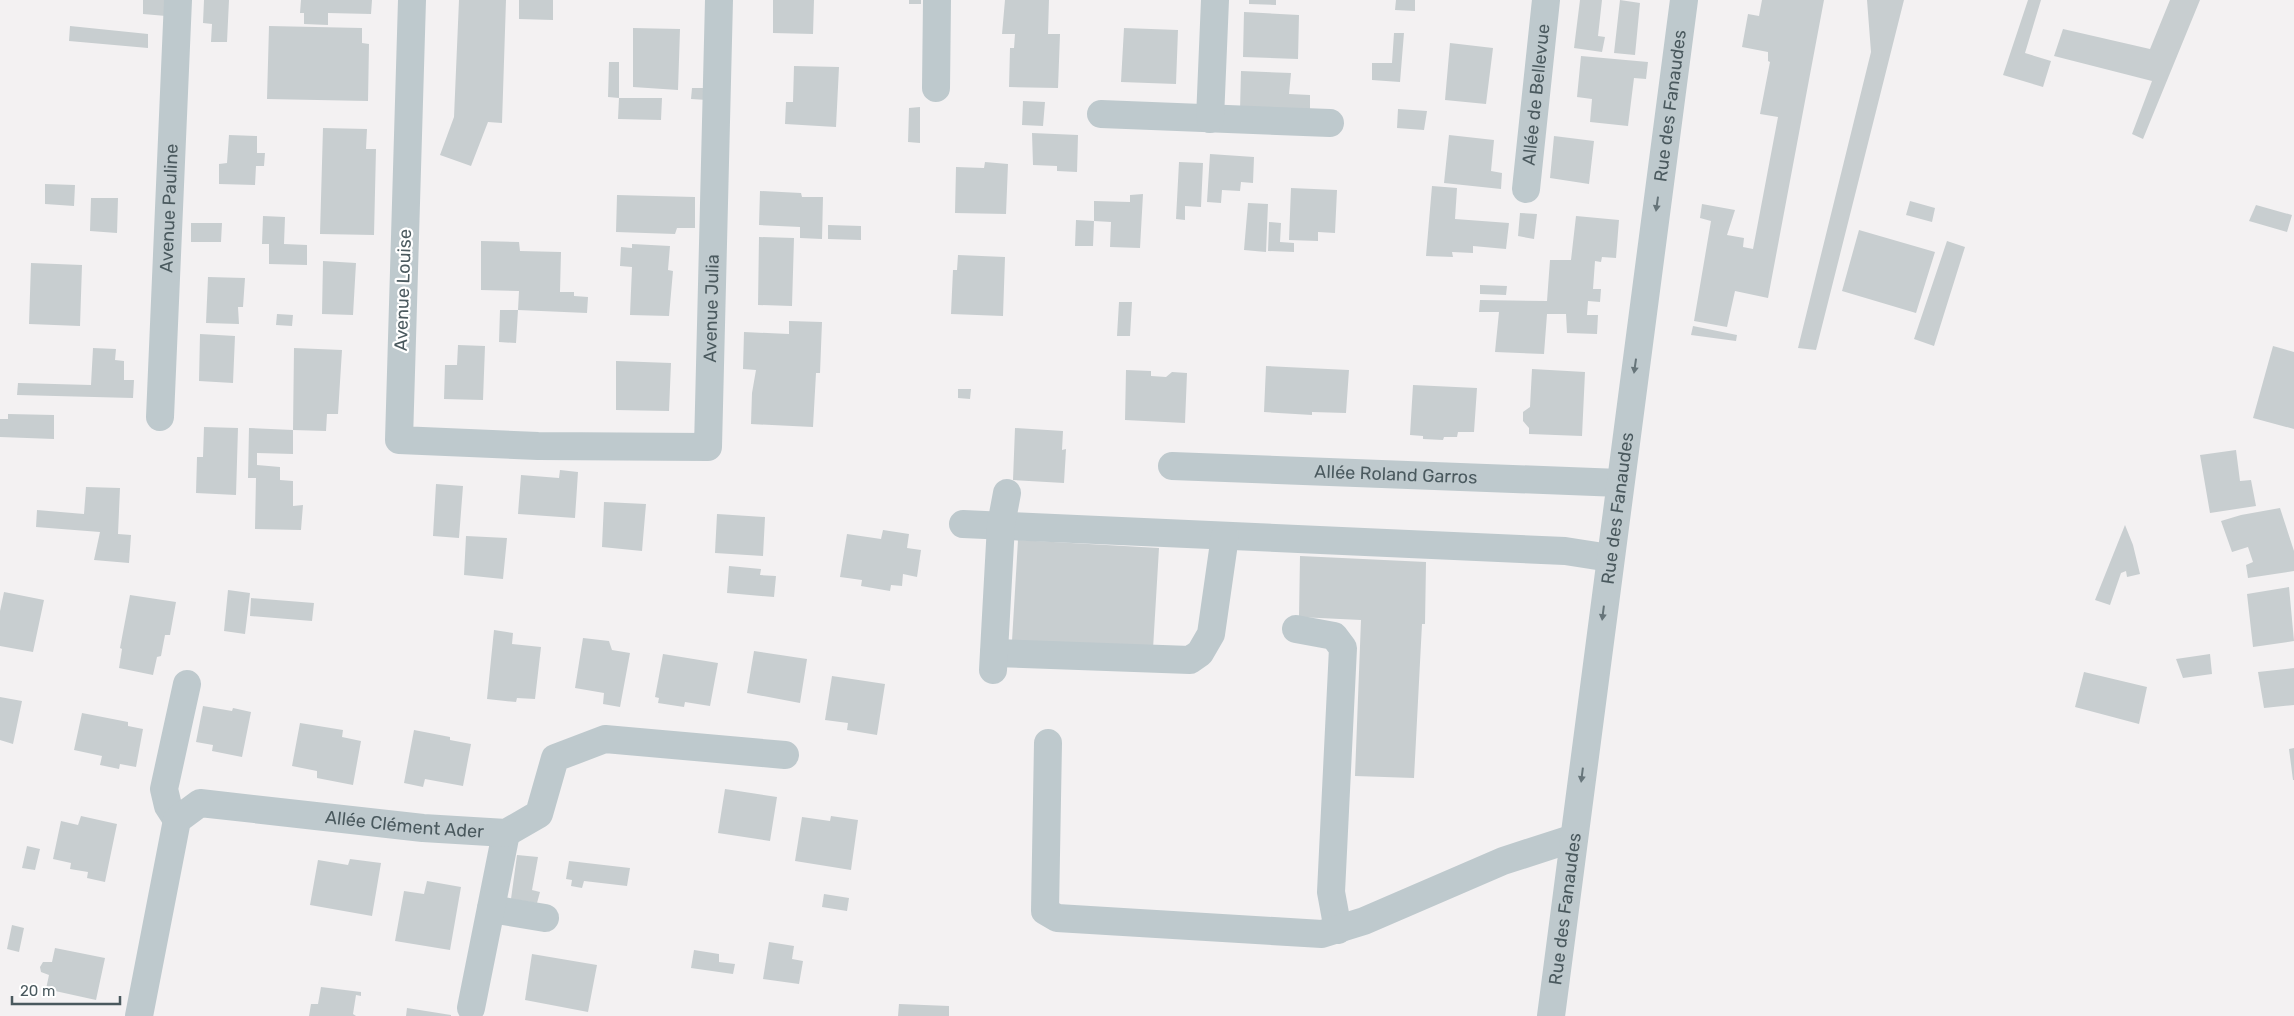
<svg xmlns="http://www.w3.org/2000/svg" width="2294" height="1016" viewBox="0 0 2294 1016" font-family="Rubik,sans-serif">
  <rect width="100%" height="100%" fill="#f3f1f2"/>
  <path fill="#c8ced0" d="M143 0H167L166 16 143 14Z
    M204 0H229L227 42H211L212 24 203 23Z
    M301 0H372L371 14 328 13V25L304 24V13H300Z
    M459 0H506L502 123 488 122 471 166 440 155 454 117Z
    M519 0H553V20L519 19Z
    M773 0H814L813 34 773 33Z
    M909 0H921V4H909Z
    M1005 0H1049L1048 34H1060L1058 88 1009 87 1010 48H1014L1015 34H1002Z
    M1249 0H1276V5L1249 4Z
    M1396 0H1415V11L1395 10Z
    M1580 0H1602L1598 36 1605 37 1602 52 1574 48Z
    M1620 0 1640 3 1635 55 1614 53Z
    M1762 0H1824L1768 298 1735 291 1727 327 1694 321 1711 221 1700 218 1702 204 1735 210 1727 235 1744 238 1743 247 1753 249 1778 117 1760 114 1770 62 1768 61V52L1742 47 1748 14 1759 16Z
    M1867 0H1904L1816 350 1798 348 1871 52Z
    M2028 0H2041L2025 53 2051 61 2043 87 2003 75Z
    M2170 0H2200L2143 139 2132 134 2152 81 2054 56 2063 29 2150 49Z
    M1244 12 1299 15 1298 59 1243 57Z
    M70 26 148 34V48L69 41Z
    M269 26 362 28V43L369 44 368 101 267 99Z
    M633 28 680 29 678 90 633 87Z
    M1124 28 1178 30 1176 84 1121 82Z
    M1394 33H1404L1400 82 1372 80V63H1392Z
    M1450 43 1493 48 1486 104 1445 100Z
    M1581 56 1648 62 1646 79 1634 78 1628 126 1590 122 1592 99 1577 97Z
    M609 62H619V98L608 97Z
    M794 66 839 67 836 127 785 124 786 102H793Z
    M1241 71 1291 73 1289 94 1310 95V114L1240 111Z
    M692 88H707V100L691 99Z
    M619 98H662L661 120 618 119Z
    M1023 101 1045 102 1043 126 1022 125Z
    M920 107V143L908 142 909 108Z
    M1398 109 1427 111 1424 130 1397 128Z
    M323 128 367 129 366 149H376L374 235 320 234Z
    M1032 133 1078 135 1077 172 1057 171V166L1033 165Z
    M229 135 257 136V153H265L264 166H256L255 185 219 184V164L227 163Z
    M1449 135 1494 140 1491 171 1502 173 1501 189 1444 183Z
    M1554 136 1594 141 1589 184 1550 178Z
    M1210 154 1254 157 1253 183 1241 182 1240 191 1222 190 1221 203 1207 202Z
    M985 162 1008 164 1006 214 955 213 956 167 984 168Z
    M1179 162 1203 163 1201 207 1185 206V220L1176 219Z
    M45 184 75 185 74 206 45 204Z
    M1432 186 1457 188 1455 219 1509 223 1506 249 1473 246V253L1452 252 1453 257 1426 256Z
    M1291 188 1337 190 1335 233 1318 232V241L1289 240Z
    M760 191 801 193 802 197H823L822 239 800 238V227L759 225Z
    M1143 194 1140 248 1110 247 1111 222 1094 221V201L1130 202V195Z
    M617 195 695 197V228H677L675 234 616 232Z
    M91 198H118L117 233 90 231Z
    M1910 201 1935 208 1932 222 1906 215Z
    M1248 203 1268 204 1266 252 1244 250Z
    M2256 205 2292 215 2287 232 2249 221Z
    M1520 213 1537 214 1534 239 1518 236Z
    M263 216 285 217 284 244 307 245V265L269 264V244H262Z
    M1576 216 1619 220 1616 258 1602 257 1601 262 1595 261 1593 289H1601L1600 302 1588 301 1587 315H1598L1597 334 1567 333 1566 314H1547L1544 354 1495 352 1499 312H1479L1480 300 1547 301 1550 260H1571Z
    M1076 220 1094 221 1093 246H1075Z
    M1269 222 1281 223 1280 242 1294 243V252L1268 251Z
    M191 223H222L221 242H191Z
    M828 225 861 226V240L828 239Z
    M1859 230 1935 252 1916 313 1842 291Z
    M759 237 794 238 792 306 758 305Z
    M481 241 519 242 520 251 561 252 560 292H574V296L588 297 587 313 518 310 519 291 481 290Z
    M1947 241 1965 247 1934 346 1914 339Z
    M632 244 670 246 668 270 673 271 669 316 630 315 632 267 620 266 621 247 632 248Z
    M958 255 1005 257 1003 316 951 314 953 270H957Z
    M323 261 356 263 353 315 322 314Z
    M31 263 82 265 80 326 29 324Z
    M208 277 245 278 243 307H238L239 324 206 323Z
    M1480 285 1507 286 1506 295 1480 294Z
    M1119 302H1132L1130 336H1117Z
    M500 310H518L516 343 499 342Z
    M277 314 293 315 292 326 276 325Z
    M789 321 822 322 820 373H816L813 427 751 424 752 393 756 370 743 369 744 332 789 334Z
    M1693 326 1737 335 1736 341 1691 335Z
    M200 334 235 336 233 383 199 381Z
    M458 345 485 346 483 400 444 399 445 365H457Z
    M2273 346 2294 352V429L2253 418Z
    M93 348 116 349 115 360 124 361V380H134L133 398 17 395 18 383 91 385Z
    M294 348 342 350 338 414H327L326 431 293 430V454L257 453V465L280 467V480L293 481V506L303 505 301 530 255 529 256 478H248L249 428 293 430Z
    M616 361 671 363 669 411 616 410Z
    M1266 366 1349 370 1346 413 1312 412V415L1264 412Z
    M1532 369 1585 372 1582 436 1529 434V428L1523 421V412L1530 407Z
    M1126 370 1151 371V376L1166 377 1172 372 1187 373 1185 423 1125 420Z
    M1413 385 1477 388 1474 432H1458L1457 437H1444L1443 440 1423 439V436L1410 435Z
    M958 389H971L970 399 958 398Z
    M8 414 54 415V439L0 437V419H8Z
    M204 427 238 428 236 495 196 493 197 457H203Z
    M1015 428 1063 431 1062 450 1066 449 1064 483 1013 480Z
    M2236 450 2240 481 2251 480 2256 506 2210 513 2200 455Z
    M560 470 578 472 575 518 518 514 521 475 559 478Z
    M436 484 463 486 459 538 433 536Z
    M86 487 120 488 118 534 131 535 129 563 94 560 100 532 36 527 37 510 84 514Z
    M604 502 646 504 642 551 602 547Z
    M2280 508 2294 551V571L2248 578 2246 565 2253 562 2248 547 2232 552 2221 521 2241 515Z
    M717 514 765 517 763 556 715 553Z
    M2125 525 2133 545 2140 574 2127 577 2126 571 2121 573 2110 605 2095 600Z
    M883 530 909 534 907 548 921 550 917 577 903 574 902 586 891 585 890 591 861 586 862 580 840 577 847 534 881 539Z
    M466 536 507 538 503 579 464 575Z
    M1018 540 1159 548 1153 649 1012 641Z
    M1300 556 1426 562 1425 624H1422L1414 778 1355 776 1361 620 1299 617Z
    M729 566 761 569 760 575 776 576 774 597 727 593Z
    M2289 587 2294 641 2253 647 2247 594Z
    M228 590 250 593 245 634 224 631Z
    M4 592 44 600 33 652 0 646V611Z
    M130 595 176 602 170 635H165L161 656 157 657 153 675 119 668 122 649 120 648Z
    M251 598 314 603 312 621 250 616Z
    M494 630 513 633 512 644 541 647 535 699 517 698 516 702 487 699Z
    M583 638 609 641 612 650 630 653 620 707 603 704 604 693 575 688Z
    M754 651 807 659 800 703 747 693Z
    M663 654 718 663 710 706 685 702 684 707 658 703 659 698 655 697Z
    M2210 654 2212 674 2183 678 2176 659Z
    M2294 668V705L2264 708 2258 672Z
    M2084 672 2147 687 2139 724 2075 707Z
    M832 676 885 684 877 735 847 730 848 723 825 720Z
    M0 697 22 701 13 744 0 740Z
    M203 706 232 711 233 708 251 712 242 757 212 751 213 745 196 742Z
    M82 713 128 722V726L143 729 136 767 120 764 119 769 100 765 102 756 74 750Z
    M300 723 343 730 342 737 361 741 353 785 317 778V771L292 766Z
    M414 730 450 737V740L471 744 463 786 425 779 423 787 404 783Z
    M2294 748V780H2293L2289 749Z
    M725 789 777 797 770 841 718 833Z
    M81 816 117 824 105 882 87 878 88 872 70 869 71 863 53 859 61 821 78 825Z
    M831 816 858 820 851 870 795 861 802 817 830 821Z
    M27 846 40 849 35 870 22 868Z
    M517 855 538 857 532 890 540 892 537 903 511 899Z
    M350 859 381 863 372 916 310 905 318 860 348 865Z
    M569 861 630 868 627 886 584 881 582 888 571 886 572 880 566 879Z
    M427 881 461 887 450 950 395 941 404 891 424 894Z
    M824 894 849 898 847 911 822 907Z
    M12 925 24 928 19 952 7 949Z
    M769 942 794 946 792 959 803 961 799 984 763 979Z
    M55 948 105 958 96 1000 46 989 49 975 41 972 40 967 43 962H52Z
    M694 950 719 954V962L735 964 733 974 691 968Z
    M532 954 597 965 588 1012 525 1000Z
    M321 987 361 992V996L356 995 353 1014 356 1016H309L311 1004H318Z
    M899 1004 949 1006V1016H898Z
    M407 1008 451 1015V1016H406Z"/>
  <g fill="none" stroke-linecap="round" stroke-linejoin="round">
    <g stroke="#bec9cd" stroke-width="28">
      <path id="s1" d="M412 0 399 440 538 446 708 447 719 0"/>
      <path d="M936 88 937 0"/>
      <path d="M1101 114 1330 123"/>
      <path d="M1210 119 1215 0"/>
      <path id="s2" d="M1526 189 1546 0"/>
      <path id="s3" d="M160 417 178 0"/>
      <path id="s4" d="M1172 466 1620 483"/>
      <path d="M963 524 1565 551 1610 558"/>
      <path d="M1296 629 1334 636 1343 648 1331 892 1338 930"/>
      <path d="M994 653 1190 660 1200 653 1211 634 1225 536"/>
      <path d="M993 670 1001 525 1007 493"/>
      <path d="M1048 743 1045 911 1057 918 1322 934 1364 921 1503 861 1574 838"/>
      <path d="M177 820 168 806 164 789 187 684"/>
      <path d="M491 909 545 918"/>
      <path d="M471 1008 506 833"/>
      <path id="s5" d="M139 1016 177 820 200 803 423 828 506 833 539 814 555 758 605 739 785 755"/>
      <path id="s6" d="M1551 1016 1684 0"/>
    </g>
  </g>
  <defs><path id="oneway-solid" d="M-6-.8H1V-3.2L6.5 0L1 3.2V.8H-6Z" transform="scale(1.25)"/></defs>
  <g fill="#67757a">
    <use href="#oneway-solid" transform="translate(1657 204) rotate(98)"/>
    <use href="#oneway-solid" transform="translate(1635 366) rotate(98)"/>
    <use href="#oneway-solid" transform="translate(1603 613) rotate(97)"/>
    <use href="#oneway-solid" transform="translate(1582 775) rotate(97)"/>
  </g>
  <g text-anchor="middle" stroke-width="4.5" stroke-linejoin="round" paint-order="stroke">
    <g font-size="18" fill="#4a595e" stroke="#fff">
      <text dy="6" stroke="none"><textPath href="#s2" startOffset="95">Allée de Bellevue</textPath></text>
      <text dy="6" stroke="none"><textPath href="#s6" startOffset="918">Rue des Fanaudes</textPath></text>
      <text dy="6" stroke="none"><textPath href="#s3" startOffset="209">Avenue Pauline</textPath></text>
      <text transform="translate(403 290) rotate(-88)" y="6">Avenue Louise</text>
      <text dy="6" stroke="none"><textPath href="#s1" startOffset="888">Avenue Julia</textPath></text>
      <text dy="6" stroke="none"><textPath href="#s4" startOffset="224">Allée Roland Garros</textPath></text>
      <text dy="6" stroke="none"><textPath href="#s6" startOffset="512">Rue des Fanaudes</textPath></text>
      <text dy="6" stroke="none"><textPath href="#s5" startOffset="434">Allée Clément Ader</textPath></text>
      <text dy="6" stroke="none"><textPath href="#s6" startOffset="108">Rue des Fanaudes</textPath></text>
    </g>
  </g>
  <path d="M12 996v8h108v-8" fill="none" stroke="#4a595e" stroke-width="2.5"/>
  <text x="20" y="996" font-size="15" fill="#4a595e" stroke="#ffffff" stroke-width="4" paint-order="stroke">20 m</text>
</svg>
